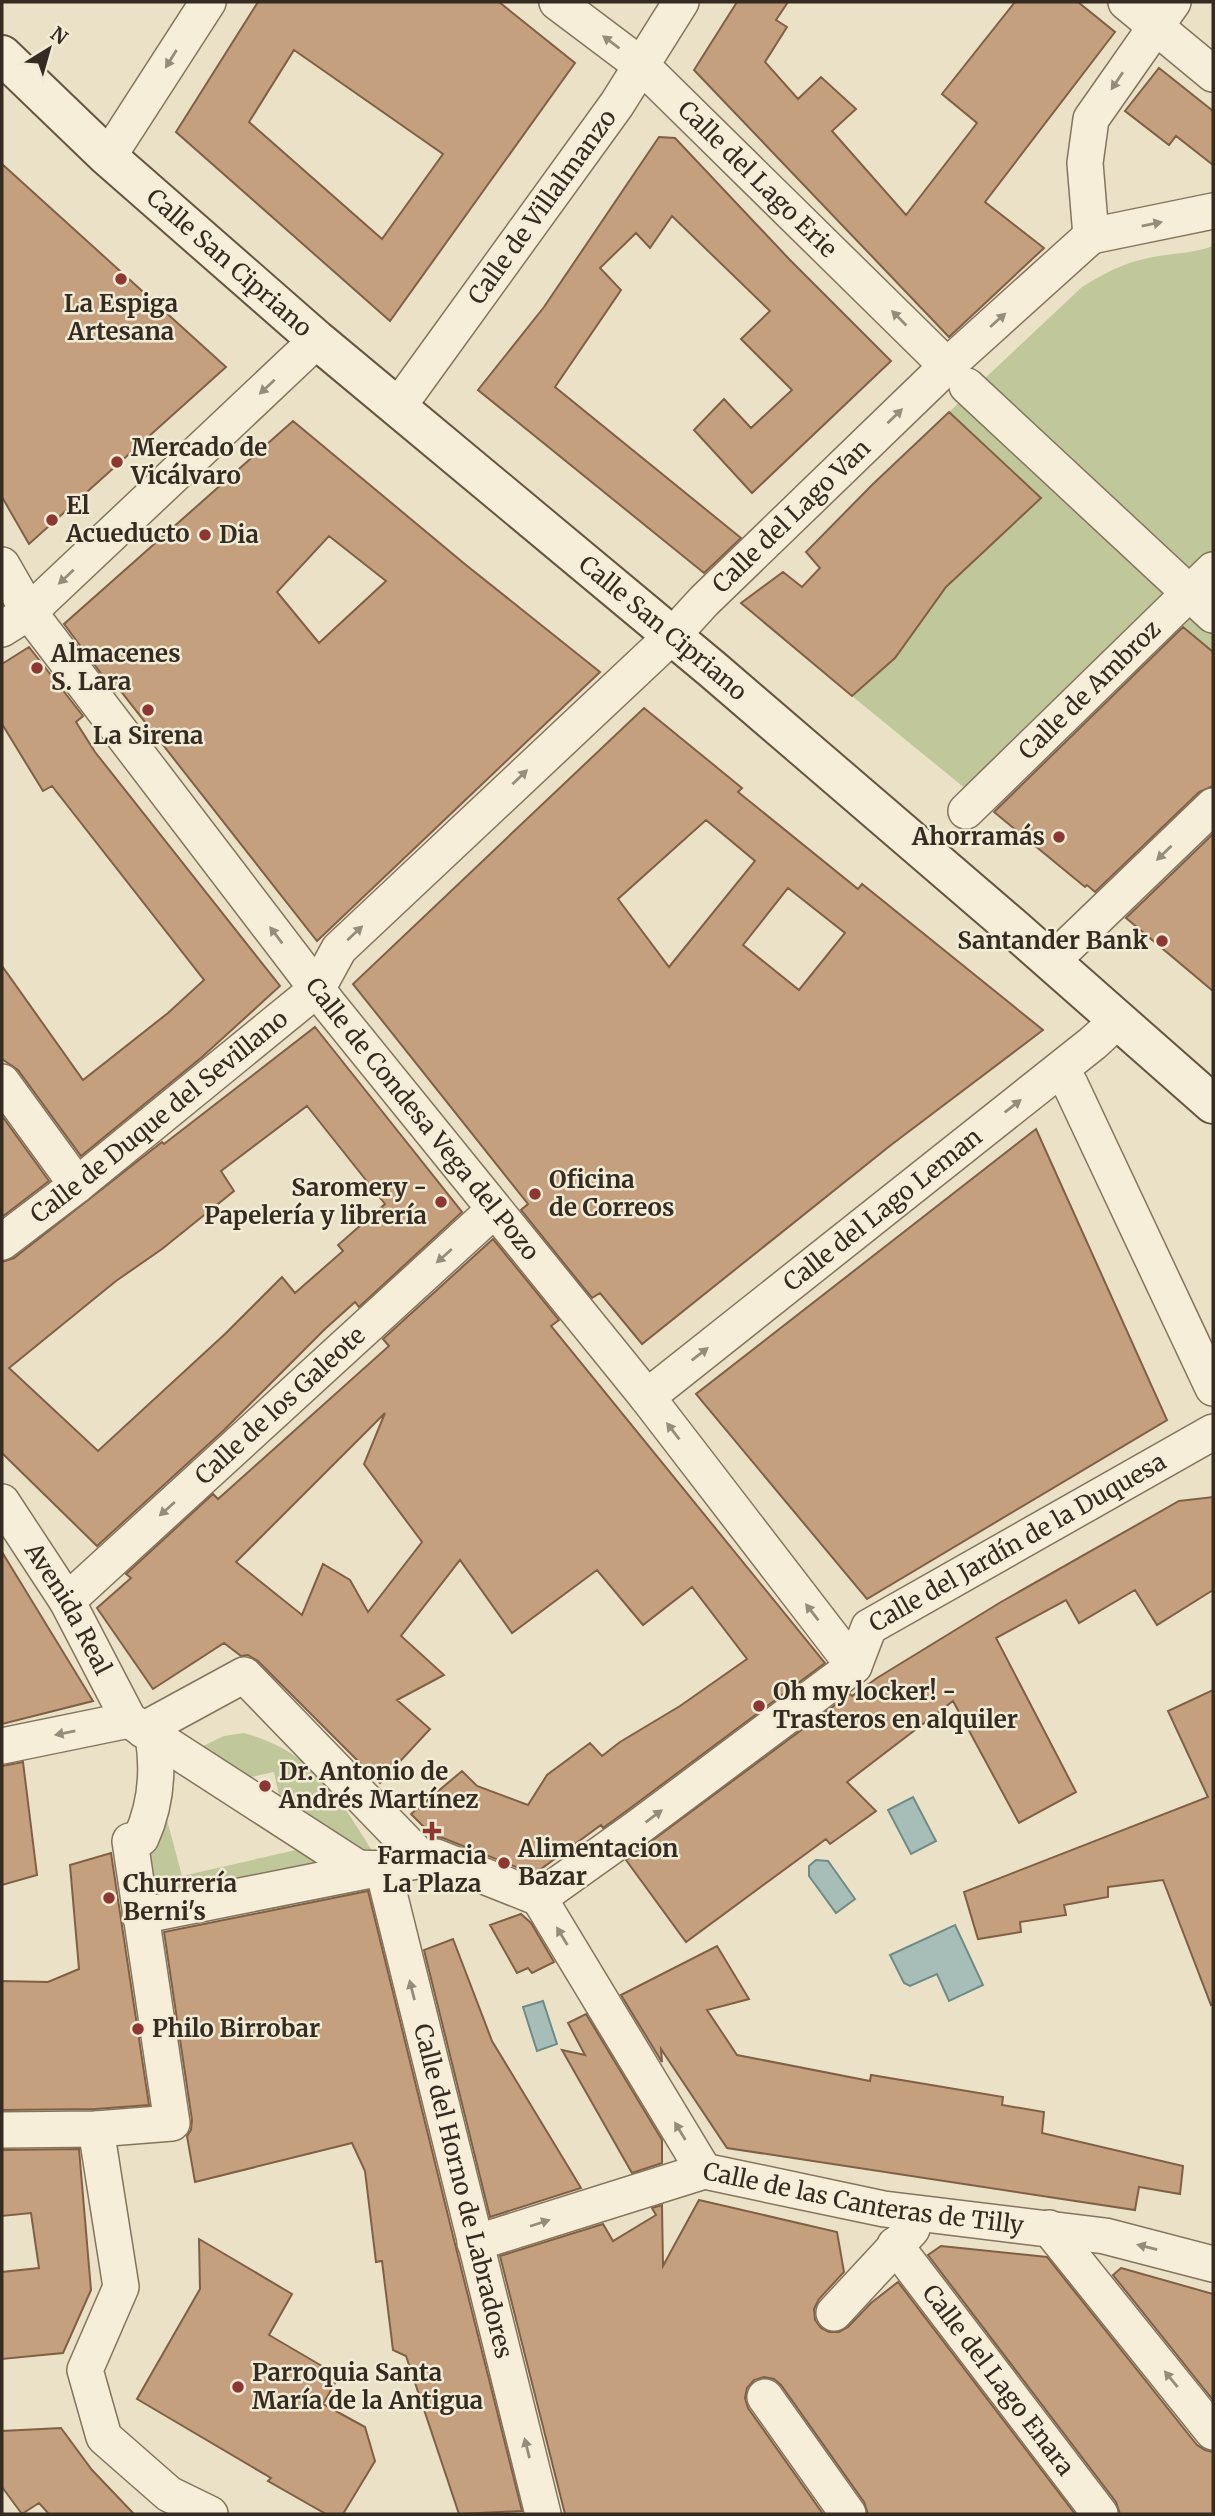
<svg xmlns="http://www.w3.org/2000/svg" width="1215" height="2516" viewBox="0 0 1215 2516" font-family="Merriweather,serif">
  <rect width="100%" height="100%" fill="#eae1c6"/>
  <path fill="#c0c79b" d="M1213 246V652L1180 624 988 807 852 696 895 658 946 587 1041 498 949 412 1082 287C1103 274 1123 263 1148 258 1170 253 1192 254 1213 246Z
    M244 1733C316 1753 339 1799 376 1857L371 1864 267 1798 279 1795 274 1772 251 1777 253 1788 197 1749 224 1736Z
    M161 1820H167L182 1876 305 1848 344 1872 152 1910 144 1832Z"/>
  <path fill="#a7beb8" stroke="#6f8b86" stroke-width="2" d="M913 1797 936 1841 911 1854 888 1810Z
    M816 1860 828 1861 855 1899 836 1913 809 1876V1866Z
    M955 1925 983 1985 949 2001 937 1974 910 1986 904 1983 890 1955Z
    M543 2001 557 2044 537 2051 523 2007Z"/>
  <path fill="#c5a07f" stroke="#806045" stroke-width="2" fill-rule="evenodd" d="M258 2H499L575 63 390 321 176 132ZM294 50 443 154 382 239 249 122Z
    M737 2H788L776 20 787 27 765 62 798 99 821 77 856 109 832 131 906 215 977 123 942 94 1015 2H1078L1115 32 985 202 1044 248 949 337 694 70Z
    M1159 68 1213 111V165L1176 136 1169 145 1125 111Z
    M659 137 675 138 790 260 891 361 752 493 694 430 724 399 751 428 792 390 741 339 770 311 672 216 650 248 636 233 600 268 621 290 555 387 741 538 704 573 478 390 544 307Z
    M2 164 226 367 29 544 2 497Z
    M949 412 1041 498 946 587 895 658 852 696 741 603 783 572 802 587 820 568 806 552 873 484Z
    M293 421 466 565 600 672 317 941 119 689 115 692 64 624ZM329 536 386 581 319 643 277 592Z
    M1183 627 1213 652V786L1199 792 1095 892 1087 885 1085 887 994 812Z
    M29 647 83 716 76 722 95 752 280 986 202 1057 81 1156 18 1070 2 1059V966L83 1080 168 1013 204 980 52 786 43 791 2 724V664Z
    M644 708 742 788 738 792 858 889 862 884 1043 1030 891 1145 642 1344 600 1293 592 1298 521 1210 528 1204 353 984ZM706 820 755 861 669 967 618 899ZM788 888 845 933 799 990 743 945Z
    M1213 834V991L1126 918Z
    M315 1027 462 1212 359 1307 355 1302 325 1329 224 1430 97 1546 2 1453V1262L14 1258 162 1142 164 1144ZM307 1106 385 1204 338 1245 343 1251 295 1293 282 1277 225 1334 98 1451 9 1368 116 1281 162 1249 234 1191 221 1171Z
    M2 1116 49 1181 2 1217Z
    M1036 1129 1167 1420 867 1599 696 1394Z
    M493 1239 559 1320 551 1326 825 1663 625 1812 603 1828 601 1825 534 1874 443 1838 434 1837 411 1814 462 1771 477 1786 528 1805 547 1775 590 1743 602 1756 620 1742 680 1706 747 1659 692 1587 643 1625 597 1570 512 1633 460 1560 401 1636 444 1675 397 1700 430 1729 380 1783 258 1661 248 1655 241 1656 224 1643 153 1689 97 1608 131 1578 126 1574 213 1494 218 1499 389 1346 383 1339ZM385 1413 364 1464 422 1542 368 1612 350 1580 323 1564 302 1615 236 1562Z
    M1213 1497V1590L1157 1625 1135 1590 1079 1623 1066 1600 996 1638 1076 1792 1019 1823 953 1701 847 1782 876 1811 830 1844 826 1839 686 1942 626 1860 850 1694 852 1696 877 1678 1001 1602 1179 1501Z
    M2 1552 93 1701 2 1724Z
    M1213 1690V2004L1211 2005 1163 1880 1108 1887V1897L1064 1905 1066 1915 1020 1922 1021 1932 978 1939 964 1892 1208 1797 1168 1711Z
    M23 1762 37 1875 2 1885V1766Z
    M111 1853 149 2105 95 2109 2 2110V1981L48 1982 79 1969 70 1865Z
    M368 1891 456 2248 522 2511 459 2514 406 2356 393 2350 382 2261 376 2262 365 2171 352 2143 195 2182 187 2136 191 2130 192 2120 164 1932Z
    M521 1914 531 1923 554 1962 532 1973 528 1968 517 1973 490 1925Z
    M453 1939 492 2041 581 2188 490 2217 424 1950Z
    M717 1946 749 1999 707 2010 737 2055 870 2081 871 2075 1003 2097 1002 2105 1044 2112 1042 2133 1183 2166 1180 2194 1139 2187 1135 2210 727 2148 661 2049 662 2062 621 1995Z
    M586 2014 662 2140V2163L632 2173 562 2050 585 2055 568 2023Z
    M79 2149 91 2290 63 2353 2 2359V2272L39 2268 31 2213 2 2216V2150Z
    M699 2200 837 2232 844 2272 819 2299 814 2309 815 2320 821 2328 829 2332H839L848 2327 871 2303 898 2282 1075 2514H868L864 2502 781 2385 774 2379 764 2377 754 2380 747 2388 745 2398 748 2408 823 2514H565L500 2256 603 2224 613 2241 656 2215 652 2208 662 2205 663 2266Z
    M199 2239 292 2294 269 2335 339 2376 323 2404 365 2427 375 2461 343 2514H326L268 2481 271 2478 137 2399 200 2289Z
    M941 2246 1047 2257 1197 2445 1205 2450 1213 2452V2514H1120L1116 2502 928 2255Z
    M1121 2268 1213 2294V2400L1113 2275Z
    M61 2428 92 2470 134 2514H49L39 2503 22 2514 2 2487V2431Z"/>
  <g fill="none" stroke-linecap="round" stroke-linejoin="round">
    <g stroke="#84745d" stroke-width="38">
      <g id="street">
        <path id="s1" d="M557 2 642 66 947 366"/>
        <path d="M1126 2 1213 74"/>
        <path d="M108 157 208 2"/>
        <path d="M1091 236 1085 163 1091 119 1173 2"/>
        <path d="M1091 236 1213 211"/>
        <path d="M967 386 1213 615"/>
        <path id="s2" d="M397 408 617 104 681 2"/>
        <path id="s3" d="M2 565 29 612 330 1006 647 1397 854 1666"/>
        <path d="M2 629 29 612 317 340"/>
        <path id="s4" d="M966 811 1213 570"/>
        <path d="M1051 962 1213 806"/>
        <path d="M2 1082 77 1185"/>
        <path d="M1070 1084 1213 1388"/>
        <path id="s5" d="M2 1242 77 1185 317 989 339 949 672 636 704 601 947 366 1091 236"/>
        <path id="s6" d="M647 1397 1093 1043 1118 1020"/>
        <path id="s7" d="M2 1502 67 1601 129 1720 358 1868 383 1869"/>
        <path id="s8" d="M67 1601 494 1210"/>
        <path d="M143 1730 244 1675 423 1860"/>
        <path d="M2 1746 129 1720"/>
        <path id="s9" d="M383 1869 543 2514"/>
        <path id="s10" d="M539 1898 704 2171 884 2209 1105 2236 1213 2264"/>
        <path id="s11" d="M539 1898 637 1828 854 1666 869 1627 1213 1432"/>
        <path d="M140 1916 436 1857 539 1898"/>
        <path d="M96 2129 121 2287 85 2370 104 2437 169 2494 210 2514"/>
        <path d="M2 2130 96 2129 172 2123 130 1841 141 1838C156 1805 159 1772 153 1736"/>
        <path d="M1049 2228 1213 2432"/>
        <path d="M475 2243 704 2171"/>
        <path id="s12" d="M895 2245 1100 2514"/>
        <path d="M834 2313 912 2229"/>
        <path d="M765 2397 848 2514"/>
      </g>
    </g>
    <g stroke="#655540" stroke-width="42">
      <g id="secondary">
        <path id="s13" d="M2 55 108 157 317 340 712 669 1011 926 1213 1104"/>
      </g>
    </g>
    <use href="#street" stroke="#f6eed8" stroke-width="35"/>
    <use href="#secondary" stroke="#f6eed8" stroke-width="38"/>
  </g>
  <defs><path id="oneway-solid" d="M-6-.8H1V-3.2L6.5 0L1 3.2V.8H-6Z" transform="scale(1.75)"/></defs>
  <g fill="#968c7c">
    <use href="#oneway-solid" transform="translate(611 42) rotate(-143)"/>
    <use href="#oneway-solid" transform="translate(171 59) rotate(122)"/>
    <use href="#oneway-solid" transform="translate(1117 81) rotate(124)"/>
    <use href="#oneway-solid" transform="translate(1152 224) rotate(-11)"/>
    <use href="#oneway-solid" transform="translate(899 318) rotate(-135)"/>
    <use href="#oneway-solid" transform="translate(998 320) rotate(-42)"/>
    <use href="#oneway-solid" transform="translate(267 387) rotate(137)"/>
    <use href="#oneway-solid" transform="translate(895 416) rotate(-44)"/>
    <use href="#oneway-solid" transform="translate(66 577) rotate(137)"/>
    <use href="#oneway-solid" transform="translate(520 777) rotate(-44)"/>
    <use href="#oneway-solid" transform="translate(1164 853) rotate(136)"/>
    <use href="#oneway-solid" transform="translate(355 933) rotate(-43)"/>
    <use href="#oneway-solid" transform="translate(276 935) rotate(-127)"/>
    <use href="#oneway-solid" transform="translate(1013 1106) rotate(-38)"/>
    <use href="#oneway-solid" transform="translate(444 1256) rotate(138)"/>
    <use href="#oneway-solid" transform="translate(700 1354) rotate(-38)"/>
    <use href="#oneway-solid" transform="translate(673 1431) rotate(-128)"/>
    <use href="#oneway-solid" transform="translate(167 1509) rotate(138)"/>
    <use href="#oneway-solid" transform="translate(812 1612) rotate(-128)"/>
    <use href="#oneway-solid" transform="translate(65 1733) rotate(169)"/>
    <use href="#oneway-solid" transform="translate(654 1816) rotate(-37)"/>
    <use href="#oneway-solid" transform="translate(562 1936) rotate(-121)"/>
    <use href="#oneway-solid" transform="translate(412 1990) rotate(-104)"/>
    <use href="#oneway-solid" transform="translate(680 2131) rotate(-121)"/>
    <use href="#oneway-solid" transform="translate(540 2223) rotate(-18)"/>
    <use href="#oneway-solid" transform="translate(1147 2247) rotate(-166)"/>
    <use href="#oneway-solid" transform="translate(1171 2379) rotate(-129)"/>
    <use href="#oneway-solid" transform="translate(527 2448) rotate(-104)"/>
  </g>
  <g fill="#8d3733" stroke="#f2ebd5" stroke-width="2.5">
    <circle cx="121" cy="279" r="7"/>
    <circle cx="117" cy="462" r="7"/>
    <circle cx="52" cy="520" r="7"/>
    <circle cx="205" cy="535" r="7"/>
    <circle cx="37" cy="668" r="7"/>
    <circle cx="148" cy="710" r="7"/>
    <circle cx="1059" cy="837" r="7"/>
    <circle cx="1162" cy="941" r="7"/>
    <circle cx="535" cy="1194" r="7"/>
    <circle cx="441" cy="1202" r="7"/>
    <circle cx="759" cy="1706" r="7"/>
    <circle cx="265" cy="1786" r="7"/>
    <path d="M428.5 1820.5h7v7h7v7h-7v7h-7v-7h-7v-7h7z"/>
    <circle cx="504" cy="1863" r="7"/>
    <circle cx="109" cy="1898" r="7"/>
    <circle cx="138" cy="2029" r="7"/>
    <circle cx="238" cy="2387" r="7"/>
  </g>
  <g text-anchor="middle" stroke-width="5" stroke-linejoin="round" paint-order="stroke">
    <g font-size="24" fill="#352b20" stroke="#f2ebd5">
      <text dy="8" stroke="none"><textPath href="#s1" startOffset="268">Calle del Lago Erie</textPath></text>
      <text dy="8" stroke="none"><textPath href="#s2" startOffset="248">Calle de Villalmanzo</textPath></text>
      <text dy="8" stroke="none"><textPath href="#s13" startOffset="308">Calle San Cipriano</textPath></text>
      <text dy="8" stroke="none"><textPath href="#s5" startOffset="1076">Calle del Lago Van</textPath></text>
      <text dy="8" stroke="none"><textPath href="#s13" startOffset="875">Calle San Cipriano</textPath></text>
      <text dy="8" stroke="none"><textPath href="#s4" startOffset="173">Calle de Ambroz</textPath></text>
      <text dy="8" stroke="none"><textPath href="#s5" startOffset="201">Calle de Duque del Sevillano</textPath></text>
      <text dy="8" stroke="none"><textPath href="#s3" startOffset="696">Calle de Condesa Vega del Pozo</textPath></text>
      <text dy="8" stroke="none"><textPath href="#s6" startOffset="301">Calle del Lago Leman</textPath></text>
      <text dy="8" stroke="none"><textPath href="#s8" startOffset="289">Calle de los Galeote</textPath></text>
      <text dy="8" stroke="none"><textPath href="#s11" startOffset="604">Calle del Jardín de la Duquesa</textPath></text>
      <text dy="8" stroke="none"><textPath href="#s7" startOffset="126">Avenida Real</textPath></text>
      <text dy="8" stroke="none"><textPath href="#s9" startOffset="332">Calle del Horno de Labradores</textPath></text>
      <text dy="8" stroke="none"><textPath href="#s10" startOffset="481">Calle de las Canteras de Tilly</textPath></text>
      <text dy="8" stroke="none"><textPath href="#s12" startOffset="170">Calle del Lago Enara</textPath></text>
    </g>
    <g font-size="24" font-weight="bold" fill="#352b20" stroke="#f2ebd5" text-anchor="start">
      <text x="121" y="312" text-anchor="middle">La Espiga<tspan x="121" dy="28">Artesana</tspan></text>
      <text x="131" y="456">Mercado de<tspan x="131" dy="28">Vicálvaro</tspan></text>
      <text x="66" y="514">El<tspan x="66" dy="28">Acueducto</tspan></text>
      <text x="219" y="543">Dia</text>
      <text x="51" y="662">Almacenes<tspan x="51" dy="28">S. Lara</tspan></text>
      <text x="148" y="744" text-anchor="middle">La Sirena</text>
      <text x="1045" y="845" text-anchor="end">Ahorramás</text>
      <text x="1148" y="949" text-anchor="end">Santander Bank</text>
      <text x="549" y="1188">Oficina<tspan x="549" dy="28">de Correos</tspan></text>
      <text x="427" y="1196" text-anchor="end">Saromery -<tspan x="427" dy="28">Papelería y librería</tspan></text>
      <text x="773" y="1700">Oh my locker! -<tspan x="773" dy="28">Trasteros en alquiler</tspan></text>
      <text x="279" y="1780">Dr. Antonio de<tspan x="279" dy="28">Andrés Martínez</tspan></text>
      <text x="518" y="1857">Alimentacion<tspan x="518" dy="28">Bazar</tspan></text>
      <text x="432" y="1864" text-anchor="middle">Farmacia<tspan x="432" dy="28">La Plaza</tspan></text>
      <text x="123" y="1892">Churrería<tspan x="123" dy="28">Berni's</tspan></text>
      <text x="152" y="2037">Philo Birrobar</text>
      <text x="252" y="2381">Parroquia Santa<tspan x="252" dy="28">María de la Antigua</tspan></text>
    </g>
  </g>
  <rect width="1215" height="2516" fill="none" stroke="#352b20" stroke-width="7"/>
  <g transform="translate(49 49) rotate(37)" stroke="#f2ebd5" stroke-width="5" paint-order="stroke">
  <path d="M0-5L12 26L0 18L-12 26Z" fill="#352b20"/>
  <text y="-10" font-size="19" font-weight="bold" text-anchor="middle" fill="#352b20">N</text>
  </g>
</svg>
